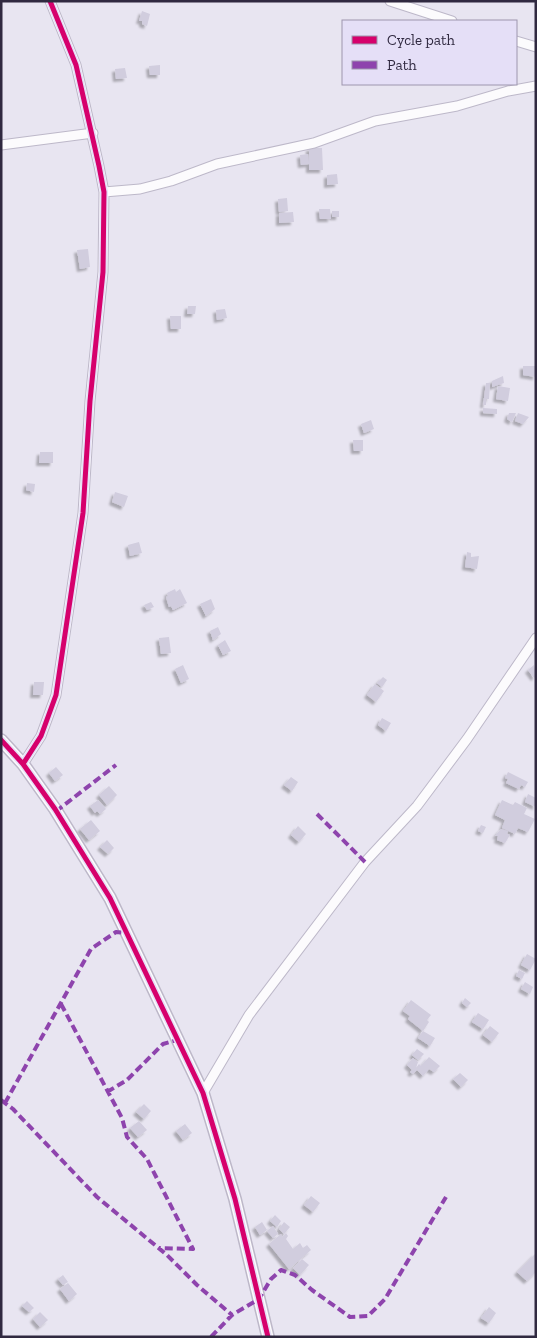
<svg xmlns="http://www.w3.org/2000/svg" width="537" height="1338" viewBox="0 0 537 1338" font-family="'Zilla Slab',serif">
  <defs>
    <filter id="shadow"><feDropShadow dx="-3" dy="3" stdDeviation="1" flood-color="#0004"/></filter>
  </defs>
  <rect width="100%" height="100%" fill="#e8e5f1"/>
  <path fill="#d1cdde" filter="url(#shadow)" d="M142 11 150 14 147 26 142 24V21H139Z
    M160 65V75H150L149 66Z
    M125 68 127 78 116 79 115 69Z
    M309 148H322L323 170H309V164L301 165 300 155 308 154 309 162Z
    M337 174 338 184 327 185V175Z
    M287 198 288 211 279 212 278 199Z
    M319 209H330L331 219H320Z
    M332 211H339V217H332Z
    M293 212 294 222 279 223V213Z
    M88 249 90 267 80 269 77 250Z
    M188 306H196L195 314H187Z
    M225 309 227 318 217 320 216 310Z
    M170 316H181V329H171Z
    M523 366H536V377L523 375Z
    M503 376 504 383 492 387V381Z
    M486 383H490L489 399H486V405H483Z
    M498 386 510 388 508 401 496 399Z
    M483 408 497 409V414L483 413Z
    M509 413H516L512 422 507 419Z
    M518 413 529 417 523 424 515 421Z
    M371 420 374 429 364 433 361 424Z
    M353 440H363V451H354Z
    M40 452H53V463H39Z
    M27 483 35 484 34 492 26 490Z
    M115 492 128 496 124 507 112 502Z
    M139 542 142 553 130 556 128 545Z
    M467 552 471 553V557L479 556 477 569 465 567Z
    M175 589 176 592 180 589 187 603 173 610 171 606 169 607 166 597 168 596 167 593Z
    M211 599 215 609 206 616 200 604Z
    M151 602 154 607 147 610 144 605Z
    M218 627 221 634 213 640 210 631Z
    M169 637 171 653 161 654 159 638Z
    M225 640 231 651 223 655 218 645Z
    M183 665 189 679 181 683 175 669Z
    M534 665 536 676 534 678 528 670Z
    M383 677 387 680 382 687 377 683Z
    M34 682H44L43 695H33Z
    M375 684 384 691 376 702 367 695Z
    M382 718 391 723 386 731 378 725Z
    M56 767 63 775 55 781 49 773Z
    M508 772 528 782 525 787 521 785 519 789 506 783 508 779 505 778Z
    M291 777 298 782 292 791 284 785Z
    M109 786 117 795 107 805 99 795Z
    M528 794 536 798V807L525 802Z
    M98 800 106 809 100 814 97 811 95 813 90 806Z
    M502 800 513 805 515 802 527 808 524 814 535 819 528 832 518 828 515 834 502 828 505 820 495 815Z
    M91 820 100 831 89 840 80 829Z
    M481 825 486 827 483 833 478 831Z
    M298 826 306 834 299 842 291 835Z
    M501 829 508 831 507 834 510 835 505 843 497 840 498 836H495Z
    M107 840 114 848 108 854 100 847Z
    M527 954 536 959 530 970 521 965Z
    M519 970 525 973 522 979 516 976Z
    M525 982 533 987 530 994 521 989Z
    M465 998 471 1003 467 1007 462 1003Z
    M411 1000 431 1015 427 1020 429 1022 423 1031 408 1019 410 1016 403 1011Z
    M478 1013 489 1020 483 1029 472 1022Z
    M490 1026 499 1033 492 1042 483 1035Z
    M423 1031 435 1038 430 1046 418 1038Z
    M417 1049 424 1054 418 1060 412 1055Z
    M429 1057 440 1066 434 1072 429 1069 423 1076 417 1070 413 1074 410 1072 412 1070 407 1065 413 1058 418 1062 416 1068 419 1064 421 1066Z
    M460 1073 468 1080 461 1087 453 1079Z
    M144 1104 151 1111 144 1119 136 1112Z
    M139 1121 147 1130 138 1137 130 1128Z
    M185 1124 192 1133 183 1140 176 1131Z
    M311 1196 320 1203 313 1212 304 1205Z
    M275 1215 281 1221 277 1227 270 1221Z
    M262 1222 267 1230 260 1235 255 1227Z
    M284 1222 290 1227 284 1234 279 1229Z
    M273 1226 278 1234 273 1238 267 1231Z
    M286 1233 288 1236 286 1239 293 1249 300 1243 303 1248 307 1245 311 1250 289 1269 269 1244 281 1234 282 1237Z
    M536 1253V1272L527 1281 517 1272Z
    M302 1259 309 1265 300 1275 293 1268Z
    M63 1275 68 1282 63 1285 58 1279Z
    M68 1283 77 1294 69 1301 60 1289Z
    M27 1301 34 1308 29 1312 22 1306Z
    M489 1307 496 1313 489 1323 481 1318Z
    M40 1312 48 1320 40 1327 33 1319Z"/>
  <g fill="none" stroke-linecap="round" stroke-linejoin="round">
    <g stroke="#bdb8c9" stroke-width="11">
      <path id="minor" d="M390 1 452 21
        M516 41 536 47
        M1 145 93 133
        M104 192 140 189 171 181 217 164 314 143 375 121 457 106 508 91 536 86
        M23 764 41 736 56 695 83 513 90 401 103 272 104 192 99 166 76 65 50 1
        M203 1093 249 1015 365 862 417 806 467 739 536 638"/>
    </g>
    <g stroke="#bdb8c9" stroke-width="14">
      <path id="tertiary" d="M1 740 23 764 55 809 110 898 203 1093 235 1199 268 1337"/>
    </g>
    <use href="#minor" stroke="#fcfbfd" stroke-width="9"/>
    <use href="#tertiary" stroke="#fcfbfd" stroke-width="11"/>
    <path stroke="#8e44ad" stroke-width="4" stroke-dasharray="8 4" stroke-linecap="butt" d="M55 809H59L116 765
      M317 814 365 862
      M61 1004 122 1118 127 1137 147 1159 193 1249 159 1248
      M107 1092 127 1080 163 1044 177 1040
      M1 1100 13 1109 97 1197 167 1255 197 1285 232 1315
      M5 1103 91 949 116 932 126 933
      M211 1337 232 1315 259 1299 271 1279 281 1270 295 1275 312 1290 350 1317 368 1316 385 1299 446 1197"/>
    <g stroke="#e5dff7" stroke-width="8">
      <path id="cycleway" d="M1 740 23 764 55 809 110 898 203 1093 235 1199 268 1337
        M23 764 41 736 56 695 83 513 90 401 103 272 104 192 99 166 76 65 50 1"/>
    </g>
    <use href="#cycleway" stroke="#d6006c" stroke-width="5"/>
  </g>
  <rect width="537" height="1338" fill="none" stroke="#302940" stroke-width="5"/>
  <rect x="342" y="20" width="175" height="65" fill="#e5dff7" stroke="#9d96ae"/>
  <rect x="352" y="36" width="25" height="8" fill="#d6006c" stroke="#9d96ae"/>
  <text x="387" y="45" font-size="15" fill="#302940">Cycle path</text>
  <rect x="352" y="61" width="25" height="8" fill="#8e44ad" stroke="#9d96ae"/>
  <text x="387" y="70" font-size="15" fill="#302940">Path</text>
</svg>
